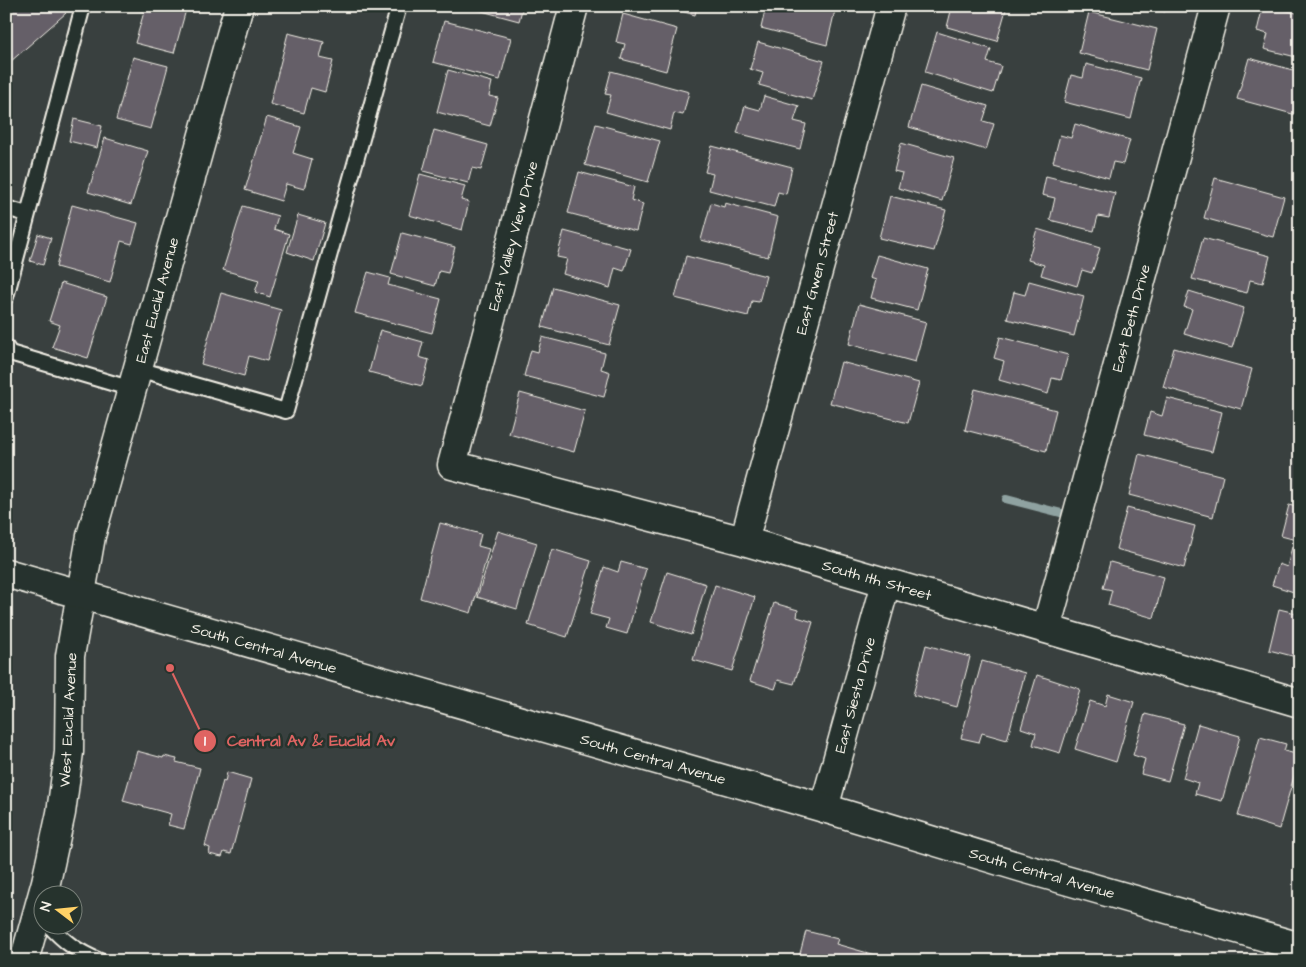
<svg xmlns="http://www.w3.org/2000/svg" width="1306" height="967" viewBox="0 0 1306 967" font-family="'Architects Daughter',sans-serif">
  <rect width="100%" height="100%" fill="#39403f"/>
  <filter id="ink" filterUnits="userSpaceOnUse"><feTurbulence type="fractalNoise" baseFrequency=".02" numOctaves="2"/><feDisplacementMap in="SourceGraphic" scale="10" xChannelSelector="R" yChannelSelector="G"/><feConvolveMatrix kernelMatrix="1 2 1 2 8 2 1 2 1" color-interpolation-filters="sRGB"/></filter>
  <g filter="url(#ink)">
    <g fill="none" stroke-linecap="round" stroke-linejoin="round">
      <path stroke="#8fa2a1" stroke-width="8" d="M1006 499 1061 513"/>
    </g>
    <path fill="#655e68" stroke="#f4f1e8" d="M6 6H59L66 13 10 62 6 58Z
      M187 6 174 53 135 43 144 12 125 6Z
      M463 6H523L519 21Z
      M663 6H697L695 15Z
      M766 6H836L827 45 761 28Z
      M940 6H1007L997 41 947 27 951 11 940 8Z
      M1143 6H1167L1165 12Z
      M1263 6H1268L1300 14V58L1264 49 1268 34 1257 31Z
      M1089 12 1157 29 1147 70 1079 53Z
      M623 14 677 29 666 71 621 59 625 44 616 42Z
      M444 21 511 38 500 80 433 62Z
      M937 32 991 49 987 62 1001 66 993 93 925 72Z
      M288 33 324 42 320 58 333 61 325 92 311 88 304 113 270 104Z
      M758 42 824 61 812 100 759 85 763 73 750 69Z
      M133 57 168 66 151 129 116 120Z
      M1249 58 1300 72V116L1237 99Z
      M1086 64 1141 78 1131 119 1064 102 1071 75 1083 78Z
      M448 70 492 82 489 96 498 98 490 126 437 112Z
      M611 71 689 92 683 115 674 113 670 130 606 112 611 95 605 94Z
      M921 86 988 106 983 121 994 124 986 150 909 127Z
      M764 96 799 106 794 121 806 124 800 149 737 133 745 106 760 110Z
      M267 117 301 127 293 153 312 159 304 189 286 184 281 201 245 190Z
      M74 119 102 126 97 148 69 141Z
      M596 124 660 141 648 182 585 165Z
      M1075 124 1130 140 1123 164 1113 162 1109 178 1053 162 1060 135 1071 138Z
      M434 130 488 145 481 170 472 168 468 183 423 171Z
      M105 138 148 151 131 205 88 192Z
      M901 143 954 158 942 201 898 188 902 173 894 171Z
      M712 146 792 167 786 194 778 192 774 207 709 190 713 174 705 172Z
      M579 172 634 187 631 200 643 204 636 231 568 213Z
      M420 174 465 186 461 200 469 202 462 230 409 215Z
      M1046 176 1115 193 1109 218 1098 216 1094 231 1050 220 1055 198 1042 195Z
      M1215 178 1284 197 1273 237 1204 218Z
      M890 196 946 210 934 251 879 238Z
      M711 203 724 207 725 203 778 217 768 257 701 240Z
      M72 205 138 223 132 244 121 241 110 282 56 267Z
      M243 206 278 216 274 229 289 234 270 297 255 292 259 280 223 270Z
      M298 215 325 223 314 261 287 252Z
      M1037 229 1100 248 1092 273 1082 270 1077 286 1041 275 1044 265 1028 260Z
      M564 231 631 249 624 271 615 268 610 288 563 274 567 259 557 257Z
      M402 233 455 247 448 273 439 271 435 286 391 274Z
      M38 234 51 238 43 265 30 261Z
      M1203 238 1270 256 1263 283 1250 280 1247 293 1192 279Z
      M877 255 928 269 917 310 871 298 876 280 870 278Z
      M686 256 766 276 759 302 752 301 748 316 675 298Z
      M368 272 390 278 388 285 441 299 432 333 355 313 362 288H363Z
      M1029 281 1084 296 1074 336 1007 319 1014 292 1025 295Z
      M61 283 107 297 88 358 52 347 60 325 49 321Z
      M553 287 620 305 609 345 542 327Z
      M1189 291 1244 308 1232 348 1184 334 1192 309 1184 307Z
      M221 293 281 310 267 361 249 356 244 376 201 364Z
      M859 304 926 322 915 362 849 344Z
      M380 330 423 342 419 357 429 360 422 386 369 372Z
      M542 337 605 353 601 369 610 372 604 397 524 376 531 350 538 352Z
      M1000 337 1068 355 1061 380 1052 378 1048 394 999 380 1004 361 994 358Z
      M1174 348 1252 369 1241 409 1163 387Z
      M841 362 919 383 908 423 830 403Z
      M975 389 1056 410 1046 451 965 430Z
      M520 393 585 411 574 452 509 434Z
      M1167 398 1222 412 1212 452 1144 435 1150 412 1162 416Z
      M1139 454 1223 476 1213 517 1129 495Z
      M1289 505 1300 508V541L1281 536Z
      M1127 508 1195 526 1184 568 1116 549Z
      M440 523 481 534 478 546 489 549 471 613 420 598Z
      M498 531 537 543 517 609 477 597Z
      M1292 547 1300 549V594L1272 585 1279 564 1287 567Z
      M552 549 591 561 567 637 528 625Z
      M621 562 646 569 627 634 606 628 609 619 590 614 604 567 618 572Z
      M1110 562 1164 577 1154 618 1108 605 1112 590 1103 588Z
      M667 572 706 584 691 635 651 622Z
      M715 585 755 597 732 671 693 660Z
      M774 603 798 610 797 617 813 622 794 684 778 680 775 689 750 681Z
      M1279 609 1300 614V658L1269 650Z
      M926 645 970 657 957 707 913 695Z
      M982 661 1025 673 1007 740 982 733 979 742 961 738Z
      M1037 675 1080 689 1060 753 1033 745 1036 733 1021 728Z
      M1108 694 1134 702 1116 762 1075 749 1090 701 1105 706Z
      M1145 714 1184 724 1168 781 1141 774 1145 759 1133 755Z
      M1198 724 1240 736 1222 801 1195 794 1198 783 1183 778Z
      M1260 737 1286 744 1284 751 1300 755 1279 829 1238 816Z
      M137 751 163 758 164 756 177 759 176 762 200 768 184 829 168 825 171 814 123 801Z
      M227 772 251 779 231 854 224 852 222 857 209 854 210 848 205 846 223 781 225 782Z
      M806 931 838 939 836 944 889 959 888 961H798Z
      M890 955 908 961H888Z"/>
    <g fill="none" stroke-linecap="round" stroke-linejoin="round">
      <g stroke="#f4f1e8" stroke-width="18">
        <path id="service" d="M6 208 27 214
          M6 297 83 6
          M6 347 10 353 132 389
          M138 369 286 411 399 6
          M48 924C65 943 77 951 100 961"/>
      </g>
      <g stroke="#f4f1e8" stroke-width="31">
        <path id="minor" d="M574 6 452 465 744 541 1300 703
          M744 541 891 6
          M1046 629 1216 6
          M824 808 886 583
          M24 961 46 882 61 813 69 752 70 656 91 536 239 6"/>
      </g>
      <g stroke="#f4f1e8" stroke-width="31">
        <path id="secondary" d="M6 573 824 808 1023 868 1300 947"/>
      </g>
      <use href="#service" stroke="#26332d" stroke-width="14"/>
      <use href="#minor" stroke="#26332d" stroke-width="28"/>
      <use href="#secondary" stroke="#26332d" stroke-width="28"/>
    </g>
  </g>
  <g text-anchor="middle" stroke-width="5" stroke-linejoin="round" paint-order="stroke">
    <g font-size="15" fill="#f4f1e8" stroke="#26332d">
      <text transform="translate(513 236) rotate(-75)" y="5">East Valley View Drive</text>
      <text transform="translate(817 273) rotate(-75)" y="5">East Gwen Street</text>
      <text transform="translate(157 300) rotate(-75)" y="5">East Euclid Avenue</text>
      <text transform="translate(1131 318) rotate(-75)" y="5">East Beth Drive</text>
      <text transform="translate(877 580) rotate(16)" y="5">South 1th Street</text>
      <text transform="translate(264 648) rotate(16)" y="5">South Central Avenue</text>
      <text transform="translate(855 695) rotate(-75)" y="5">East Siesta Drive</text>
      <text transform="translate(68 720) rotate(-87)" y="5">West Euclid Avenue</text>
      <text transform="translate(653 759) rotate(16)" y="5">South Central Avenue</text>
      <text transform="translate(1042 873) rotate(16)" y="5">South Central Avenue</text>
    </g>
  </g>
  <path fill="none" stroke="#df6462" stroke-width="2" d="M170 668L205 741"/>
  <g fill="#df6462" stroke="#26332d" stroke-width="2">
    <circle cx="170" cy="668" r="5"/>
    <circle cx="205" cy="741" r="12"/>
  </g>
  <g font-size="15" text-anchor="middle" font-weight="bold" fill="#fff">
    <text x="205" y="746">1</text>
  </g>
  <g font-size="16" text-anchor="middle" font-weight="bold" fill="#df6462" stroke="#26332d" stroke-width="5" stroke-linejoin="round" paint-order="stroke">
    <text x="311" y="746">Central Av &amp; Euclid Av</text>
  </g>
  <rect width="1306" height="967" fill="none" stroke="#26332d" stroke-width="25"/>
  <rect x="12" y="12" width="1281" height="942" fill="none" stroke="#f4f1e8" stroke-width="2" filter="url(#ink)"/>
  <g transform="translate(58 910) rotate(286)"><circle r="24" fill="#26332d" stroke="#787f78"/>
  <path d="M0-4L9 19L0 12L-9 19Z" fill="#ffd166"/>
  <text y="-8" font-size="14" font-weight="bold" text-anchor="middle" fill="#f4f1e8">N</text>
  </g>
</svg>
